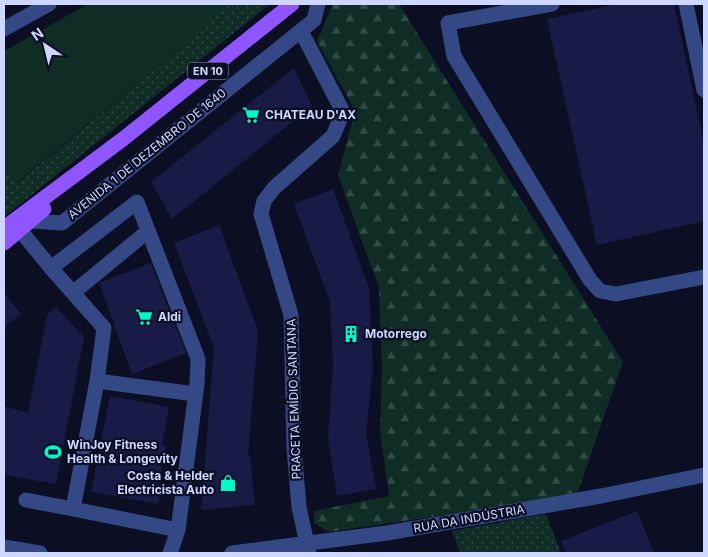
<svg xmlns="http://www.w3.org/2000/svg" width="708" height="557" viewBox="0 0 708 557" font-family="Inter,sans-serif">
  <defs>
    <pattern id="grass-dots" width="8" height="8" patternUnits="userSpaceOnUse" patternTransform="scale(1.25)"><rect width="8" height="8" fill="#0f2d24"/><path d="M2 2h.1M6 6h.1" fill="none" stroke="#314b45" stroke-width="1.8" stroke-linecap="round"/></pattern>
    <pattern id="forest-firs" width="22" height="20" patternUnits="userSpaceOnUse" patternTransform="scale(1.25)"><rect width="22" height="20" fill="#0f2d24"/><path d="M5 1l3.5 6h-7zM16 11l3.5 6h-7z" fill="#314b45"/></pattern>
  </defs>
  <rect width="100%" height="100%" fill="#0c0f23"/>
  <path fill="url(#grass-dots)" d="M228 4H270L4 217V166L17 183 204 29Z
    M546 514 561 553H460L452 531Z"/>
  <path fill="url(#forest-firs)" d="M333 4H399L623 362 577 494 486 509 328 532 314 523V511L389 496 380 431 382 368 379 288 338 175 355 111 317 41Z"/>
  <path fill="#0f2d24" d="M88 4H228L204 29 16 183 4 166V51Z"/>
  <path fill="#171b45" d="M617 4H674L704 144V221L597 245 547 19Z
    M294 68 312 106 172 219 151 182Z
    M333 189 369 288 373 368 366 432 376 489 337 496 328 439 333 366 330 302 294 204Z
    M219 225 258 331 248 457H250L255 505 201 510 214 348 174 243Z
    M151 263 186 353 132 374 99 283Z
    M4 293 21 314 4 327Z
    M56 307 84 337 56 484 4 475V406L28 413 47 315Z
    M110 396 169 407 162 445 166 446 158 484 163 485 158 504 91 492Z
    M637 511 654 553H566L561 541Z"/>
  <g fill="none" stroke-linecap="round" stroke-linejoin="round">
    <path stroke="#344885" stroke-width="15" d="M552 4 448 23 454 56 590 280 600 291 616 294 704 277
      M686 4 704 90
      M4 29 49 4
      M301 31 343 112 333 136 274 188 264 201 261 214 291 315 294 448 299 507 309 553
      M30 221 62 223 314 20 318 4
      M20 230 51 268
      M74 292 148 231
      M97 381 195 394
      M26 500 73 509
      M4 547 40 553
      M170 553 178 530 197 384 198 359 137 202 51 268 104 328 97 381 73 509 178 530
      M232 553 387 533 601 496 704 475"/>
    <path stroke="#8f55ff" stroke-width="15" d="M4 228 123 139 292 4
      M4 243 44 209"/>
  </g>
  <defs>
    <g id="supermarket-bare" transform="scale(1.35)"><path d="M-6-5.5h2.5l.6 2H6L4.5 2H-2.5L-4.4-4H-6ZM-1.5 3.2a1.3 1.3 0 1 0 .1 0ZM3 3.2a1.3 1.3 0 1 0 .1 0Z" fill="#00f9cb" stroke="#0c0f23" stroke-width="2.5" paint-order="stroke"/></g>
    <g id="building-bare" transform="scale(1.35)"><path d="M-4-6H4V6H1V3H-1V6H-4ZM-2.5-4.3h1.7v1.8h-1.7ZM.8-4.3h1.7v1.8H.8ZM-2.5-1h1.7V.8h-1.7ZM.8-1h1.7V.8H.8Z" fill="#00f9cb" stroke="#0c0f23" stroke-width="2.5" paint-order="stroke"/></g>
    <g id="stadium-bare" transform="scale(1.35)"><path d="M0-5a6.5 5 0 1 0 0 10a6.5 5 0 1 0 0-10ZM-3.5-1.8h7v3.6h-7Z" fill="#00f9cb" stroke="#0c0f23" stroke-width="2.5" paint-order="stroke"/></g>
    <g id="shop-bare" transform="scale(1.35)"><path d="M-5-2.5h2.3a2.7 3.5 0 0 1 5.4 0H5L5.5 6h-11ZM-1.5-2.5h3a1.5 2.3 0 0 0-3 0Z" fill="#00f9cb" stroke="#0c0f23" stroke-width="2.5" paint-order="stroke"/></g>
  </defs>
  <g fill-rule="evenodd">
    <use href="#supermarket-bare" x="251" y="115"/>
    <use href="#supermarket-bare" x="144" y="317"/>
    <use href="#building-bare" x="351" y="334"/>
    <use href="#stadium-bare" x="53" y="452"/>
    <use href="#shop-bare" x="228" y="483"/>
  </g>
  <g text-anchor="middle" stroke-width="4.5" stroke-linejoin="round" paint-order="stroke">
    <rect fill="#0c0f23" stroke="#949bbd" stroke-width="1" x="188" y="62.5" width="40" height="17" rx="4"/>
    <g font-size="11" font-weight="bold" fill="#ced7ff">
      <text x="208" y="75">EN 10</text>
    </g>
    <g font-size="12" font-weight="bold" fill="#ced7ff" stroke="#0c0f23" text-anchor="start">
      <text x="265" y="119">CHATEAU D'AX</text>
      <text x="158" y="321">Aldi</text>
      <text x="365" y="338">Motorrego</text>
      <text x="67" y="449">WinJoy Fitness<tspan x="67" dy="14">Health &amp; Longevity</tspan></text>
      <text x="214" y="480" text-anchor="end">Costa &amp; Helder<tspan x="214" dy="14">Electricista Auto</tspan></text>
    </g>
    <g font-size="12" fill="#ced7ff" stroke="#0c0f23">
      <text transform="translate(147 154) rotate(-39)" y="4">AVENIDA 1 DE DEZEMBRO DE 1640</text>
      <text transform="translate(294 399) rotate(-92)" y="4">PRACETA EMÍDIO SANTANA</text>
      <text transform="translate(469 519) rotate(-10)" y="4">RUA DA INDÚSTRIA</text>
    </g>
  </g>
  <rect width="708" height="557" fill="none" stroke="#ced7ff" stroke-width="10"/>
  <g transform="translate(45 45) rotate(325)" stroke="#0c0f23" stroke-width="4" paint-order="stroke">
  <path d="M0-4L9 19L0 12L-9 19Z" fill="#ced7ff"/>
  <text y="-8" font-size="14" font-weight="bold" text-anchor="middle" fill="#ced7ff">N</text>
  </g>
</svg>
